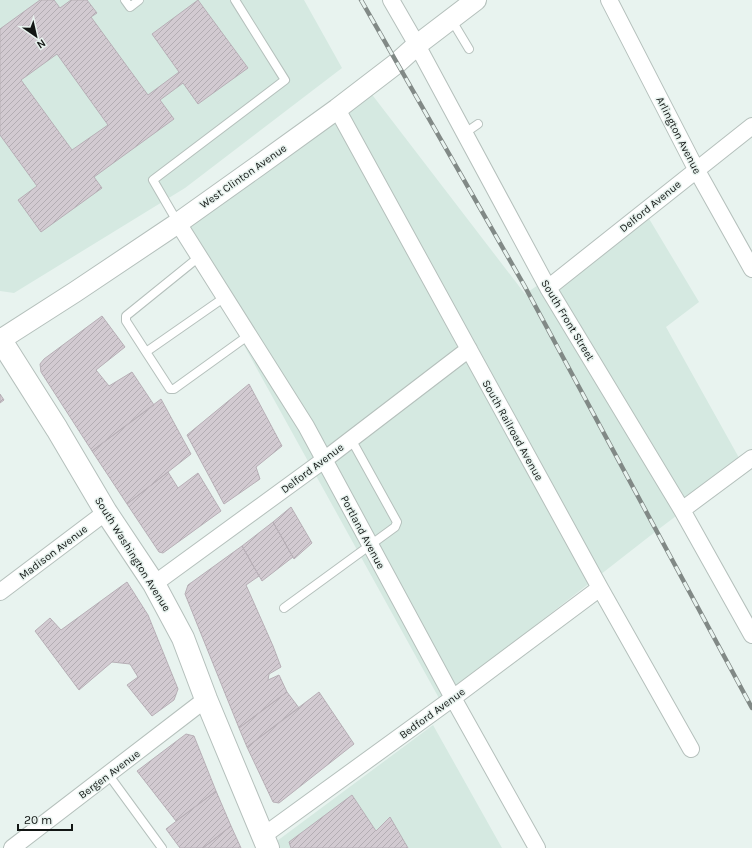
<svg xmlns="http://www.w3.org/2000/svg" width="752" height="848" viewBox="0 0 752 848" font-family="Karla,sans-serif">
  <defs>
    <pattern id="building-hatch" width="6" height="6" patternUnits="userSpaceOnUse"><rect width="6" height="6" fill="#d2cad1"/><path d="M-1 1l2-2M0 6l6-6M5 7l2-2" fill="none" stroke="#b3adb3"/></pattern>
  </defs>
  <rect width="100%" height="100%" fill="#e8f3ef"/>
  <path fill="#d5e9e1" d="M0 0H304L342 68 185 188 14 293 0 291Z
    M367 88 525 294 645 212 699 302 666 327 743 465 655 532 440 700 178 226Z
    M433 725 502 848H280L277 841Z"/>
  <path fill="url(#building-hatch)" stroke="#b7afb6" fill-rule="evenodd" d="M40 0H54L60 8 71 0H87L97 13 91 17 148 95 179 72 152 34 198 0 248 68 198 104 183 83 160 100 174 119 94 177 102 188 41 232 18 200 37 186 0 135V29ZM57 54 108 125 72 150 21 80Z
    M102 316 125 347 96 370 109 386 132 372 154 405 92 451 41 372 40 364 44 359Z
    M249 384 282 446 256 467 260 479 224 504 187 435Z
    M0 394 4 400 0 403Z
    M161 399 191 454 127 504 92 451Z
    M168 472 178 488 198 473 221 511 163 553 159 552 127 504Z
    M291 507 312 543 294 559 273 522Z
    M273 522 293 557 262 581 242 546Z
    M242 546 259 576 246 585 273 646 281 667 269 674 268 680 279 675 287 692 239 728 185 594 188 585Z
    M127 582 148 615 178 689 174 700 152 716 127 685 138 677 130 664 112 662 79 690 35 631 50 618 61 630Z
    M287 692 299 708 247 747 239 728Z
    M319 692 354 744 279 803 273 802 247 747Z
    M186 734 194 736 216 791 176 821 137 771Z
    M216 791 231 826 203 848H180L166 829Z
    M352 795 376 831 390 817 408 848H291L289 842Z
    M231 826 241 848H203Z"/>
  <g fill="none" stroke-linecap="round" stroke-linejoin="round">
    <g stroke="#b5c0bc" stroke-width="10">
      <path id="service" d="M125 0 130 7 139 0
        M451 19 469 49
        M465 133 478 124
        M178 223 153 180 285 80 235 0
        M199 257 126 316V321L146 352 225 297
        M146 352 170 389H174L249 335
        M284 608 395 527 397 522 351 439
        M108 774 162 848"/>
    </g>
    <g stroke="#b5c0bc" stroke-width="18">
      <path id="minor" d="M391 0 417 45 548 288 682 510 752 635
        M609 0 696 169 752 269
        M337 109 600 588 691 749
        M178 223 306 426 453 698 537 848
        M548 288 752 126
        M682 510 752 458
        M154 584 324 460 469 349
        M0 592 106 512
        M263 836 453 698 600 588
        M12 848 206 699"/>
    </g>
    <g stroke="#b5c0bc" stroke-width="22">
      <path id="tertiary" d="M0 340 75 292 178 223 258 166 337 109 397 63 417 45 476 0"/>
    </g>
    <g stroke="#b5c0bc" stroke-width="24">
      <path id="primary" d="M0 339 57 429 106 512 154 584 183 638 206 699 268 848"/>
    </g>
    <use href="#service" stroke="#fff" stroke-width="8"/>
    <use href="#minor" stroke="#fff" stroke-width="16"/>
    <use href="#tertiary" stroke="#fff" stroke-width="20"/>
    <use href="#primary" stroke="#fff" stroke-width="22"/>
    <g stroke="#818986" stroke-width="4.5">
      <path id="rail" d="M361 0 524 285 752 708"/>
    </g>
    <use href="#rail" stroke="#e8f3ef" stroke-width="3" stroke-dasharray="9" stroke-linecap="butt"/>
  </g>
  <g text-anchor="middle" stroke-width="3" stroke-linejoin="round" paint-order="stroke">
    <g font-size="11" fill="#121614" stroke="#e8f3ef">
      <text transform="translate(679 135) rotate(63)" y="4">Arlington Avenue</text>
      <text transform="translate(243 176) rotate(-35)" y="4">West Clinton Avenue</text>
      <text transform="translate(650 206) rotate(-39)" y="4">Delford Avenue</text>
      <text transform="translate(568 320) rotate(59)" y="4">South Front Street</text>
      <text transform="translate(513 430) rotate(61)" y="4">South Railroad Avenue</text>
      <text transform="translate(312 468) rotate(-37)" y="4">Delford Avenue</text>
      <text transform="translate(363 532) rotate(62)" y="4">Portland Avenue</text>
      <text transform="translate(53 552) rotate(-37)" y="4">Madison Avenue</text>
      <text transform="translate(133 554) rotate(58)" y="4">South Washington Avenue</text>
      <text transform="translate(432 713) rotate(-36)" y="4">Bedford Avenue</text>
      <text transform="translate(109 774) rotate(-37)" y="4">Bergen Avenue</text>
    </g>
  </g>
  <g transform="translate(36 36) rotate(146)" stroke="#e8f3ef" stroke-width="3" paint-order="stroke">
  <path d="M0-3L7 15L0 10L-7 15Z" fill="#121614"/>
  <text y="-6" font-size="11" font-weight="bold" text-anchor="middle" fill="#121614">N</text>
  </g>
  <path d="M18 824v6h54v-6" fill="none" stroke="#121614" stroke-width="2"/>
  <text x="24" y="824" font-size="12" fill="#121614" stroke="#e8f3ef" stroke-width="3" paint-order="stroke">20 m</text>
</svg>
